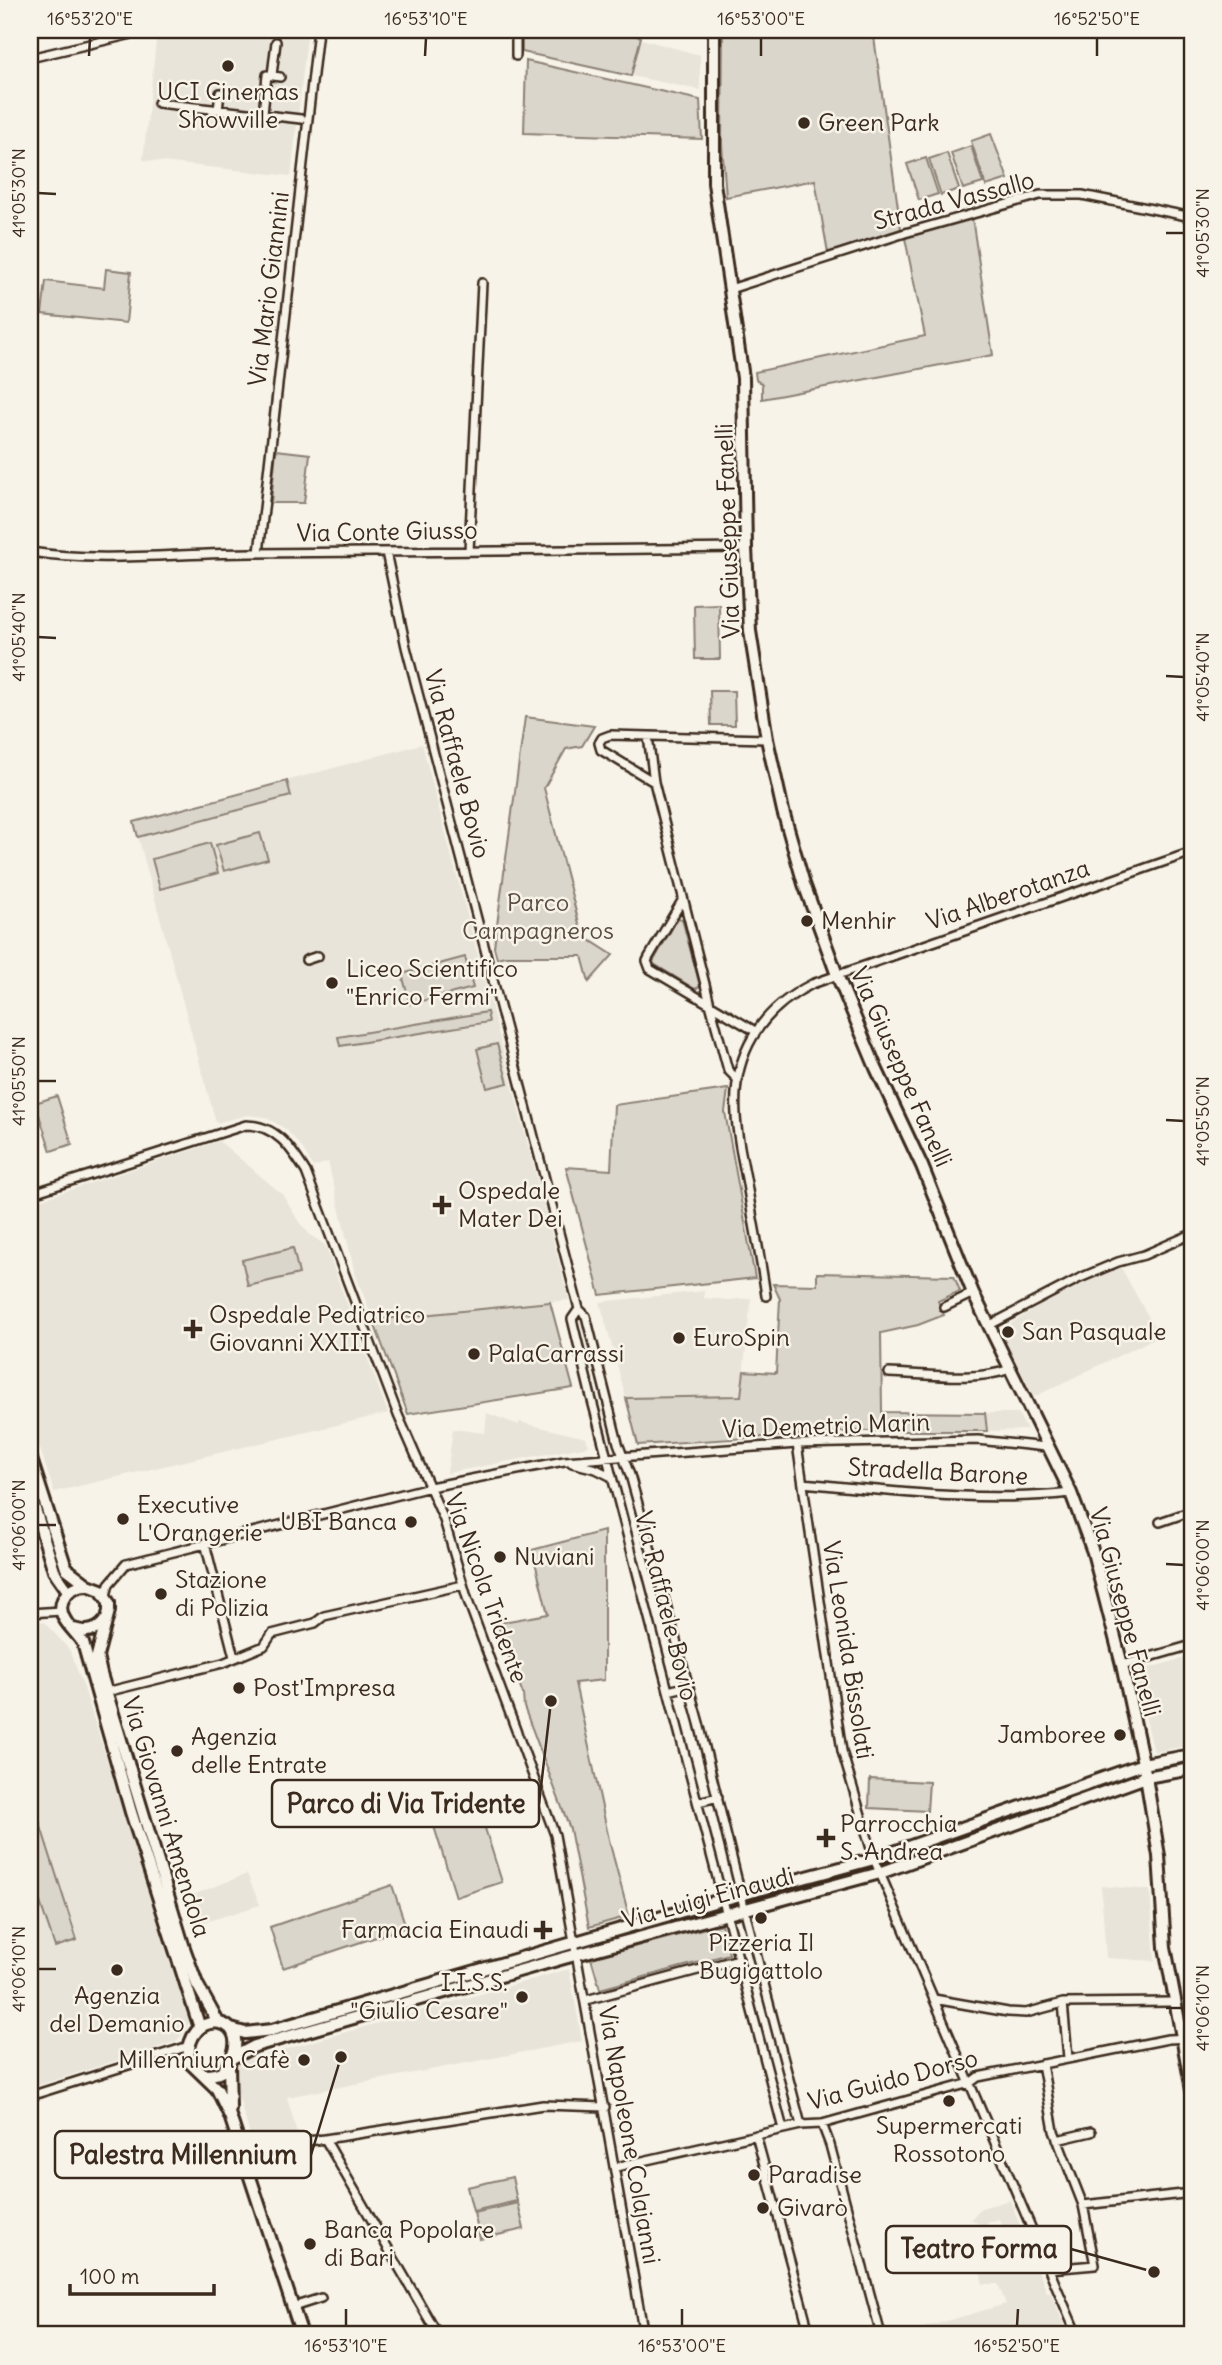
<svg xmlns="http://www.w3.org/2000/svg" width="1222" height="2365" viewBox="0 0 1222 2365" font-family="Delius,sans-serif">
  <rect width="100%" height="100%" fill="#f7f3e8"/>
  <filter id="ink" filterUnits="userSpaceOnUse"><feTurbulence type="fractalNoise" baseFrequency=".0143" numOctaves="2"/><feDisplacementMap in="SourceGraphic" scale="14" xChannelSelector="R" yChannelSelector="G"/><feConvolveMatrix kernelMatrix="1 2 1 2 8 2 1 2 1" color-interpolation-filters="sRGB"/></filter>
  <g filter="url(#ink)">
    <path fill="#e9e4d9" d="M167 30H299L307 37 291 176 143 160 157 32Z
      M641 39 700 55V90L631 76Z
      M422 744 569 1300 373 1320 355 1273 328 1162 313 1167 303 1149 287 1130 265 1117 248 1115 216 1123 134 822Z
      M219 1141 282 1194 299 1222 310 1235 325 1245 388 1413 54 1492 30 1418V1203Z
      M1119 1264 1159 1336 1034 1397 1004 1338 1015 1332 1010 1324 1087 1277Z
      M704 1291V1298L728 1300 751 1298 741 1396 626 1398 600 1302Z
      M487 1413 519 1425V1422L586 1438 589 1446 447 1473 453 1429 485 1433Z
      M985 1413H1018L1027 1430 987 1431Z
      M30 1619 44 1622 69 1649 83 1685 190 2020 184 2033 175 2042 30 2088Z
      M1192 1656V1745L1154 1752 1134 1672Z
      M247 1874 260 1905 202 1923 193 1895Z
      M1101 1886 1150 1890 1155 1961 1106 1958Z
      M569 1969 582 2041 287 2097 297 2133 252 2142 235 2084 236 2063Z
      M1010 2200 1047 2292 1050 2291 1068 2335H898L1006 2304 998 2284H983L979 2267 974 2263 989 2249 993 2251 1001 2241 1007 2238 999 2219 989 2222 984 2227 971 2219 981 2208Z"/>
    <path fill="#dbd6cb" stroke="#8b8074" stroke-width="2" d="M522 30H618L641 37 631 76 522 52Z
      M723 30H873L901 229 828 253 815 180 726 197 722 144Z
      M526 61 700 100 702 139 524 133Z
      M991 134 1008 179 986 186 971 141Z
      M971 146 983 183 963 189 951 153Z
      M947 153 959 189 941 195 929 159Z
      M926 158 938 194 919 200 907 164Z
      M972 218 993 355 762 399V384L756 380 755 372 925 336 905 238Z
      M106 269 131 272 126 323 42 314 46 281 104 288Z
      M276 450 310 454 304 503H271Z
      M719 604 720 659H695L694 605Z
      M710 691H734L735 725H711Z
      M525 717 594 726 582 746 566 749 544 788 582 935 613 955 589 982 582 956H505L497 958 494 947Z
      M287 781 291 796 138 837 134 822Z
      M260 833 268 859 224 871 216 845Z
      M210 843 218 873 160 889 152 859Z
      M678 918 682 919 700 986 695 989 654 964 653 962Z
      M465 957 473 988 410 1004 402 974Z
      M487 1012 489 1022 340 1046 338 1037Z
      M497 1044 508 1083 487 1088 477 1049Z
      M728 1089 725 1112 755 1278 600 1295 566 1167 611 1170 614 1105Z
      M57 1096 72 1144 51 1151 35 1103Z
      M293 1248 299 1274 248 1286 242 1260Z
      M817 1273 954 1276 960 1291 938 1301 944 1315 918 1325 881 1333 882 1412 985 1413 987 1431H859L638 1445 626 1398 741 1396 744 1371 776 1373 780 1299 773 1284 817 1285Z
      M550 1302 573 1388 408 1414 373 1320Z
      M604 1531V1680L575 1683 610 1844 629 1916 589 1927 570 1829 524 1707 523 1694 497 1623 548 1614 532 1550Z
      M870 1779 929 1782 927 1811 869 1808Z
      M30 1792 77 1940 55 1947 30 1872Z
      M478 1806 502 1882 456 1897 432 1820Z
      M392 1885 406 1927 283 1968 270 1927Z
      M721 1924 729 1954 600 1989 591 1958Z
      M512 2177 517 2201 473 2211 467 2187Z
      M518 2203 524 2229 480 2239 474 2213Z"/>
    <g fill="none" stroke-linecap="round" stroke-linejoin="round">
      <g stroke="#3b2a1e" stroke-width="12">
        <path id="street" d="M516 30V56
          M30 58 149 30
          M272 75 276 42
          M158 103 301 119
          M218 110 220 93
          M263 114 267 75 280 77
          M730 289 905 233 1040 195H1082L1192 217
          M469 551 482 283
          M30 552C103 563 178 553 252 553 417 552 581 550 746 548
          M386 552 406 647 579 1309 586 1316 618 1443 630 1475 699 1723 747 1919 801 2125
          M259 553 318 30
          M648 736 654 782 710 1004 728 1070 738 1080
          M654 782 601 750 599 743 602 738 610 735 767 739
          M683 899 649 957 647 961 650 969 755 1031
          M306 960 318 956
          M30 1194 246 1125C276 1125 291 1148 306 1172L398 1415 444 1520 468 1601 555 1835 644 2335
          M766 1296C761 1259 753 1221 747 1184 743 1161 737 1138 736 1115 732 1055 760 1010 812 984L1192 852
          M944 1307 973 1293
          M579 1309 572 1319 590 1393 783 2129
          M988 1326 1080 1278 1118 1262 1144 1255 1192 1234
          M889 1373C926 1374 976 1382 1010 1369
          M797 1444 842 1751 874 1859 1077 2335
          M572 1463 596 1469 612 1477
          M803 1483C891 1491 982 1503 1071 1493
          M1160 1522 1192 1511
          M205 1543 234 1657
          M106 1596 109 1584 126 1564 430 1487 564 1461 797 1444 978 1440 1046 1447
          M30 1613 61 1611
          M1122 1665 1192 1645
          M668 1691 689 1686
          M106 1692 223 1663 264 1646 272 1634 315 1623 324 1616 463 1585
          M698 1802 718 1797
          M934 1999 1008 2012 1026 2013 1063 2003 1174 2002
          M586 2000 739 1959
          M1063 2003 1068 2058
          M1042 2064 1054 2131 1083 2205 1095 2265 1049 2269
          M30 2096 189 2046
          M822 2124 830 2145 881 2335
          M756 2135 810 2335
          M325 2139 543 2105 605 2107
          M1057 2140 1091 2132
          M242 2153 272 2145 325 2139 438 2335
          M616 2167 801 2125 822 2124 970 2083 978 2077 1168 2039 1192 2038
          M1083 2205 1192 2193
          M293 2307 321 2298"/>
      </g>
      <g stroke="#3b2a1e" stroke-width="16">
        <path id="secondary" d="M714 30V183L743 378 746 548 750 631 767 739 783 811 804 884 837 975 876 1068 922 1166 973 1293 1071 1493 1093 1552 1122 1665 1146 1777 1159 1856 1165 1947 1192 2090
          M30 1456 66 1568 88 1585 101 1590 109 1603V1611L97 1656 101 1674 184 1948 197 1984 218 2022
          M30 1493 54 1571 68 1591
          M88 1585C69 1585 54 1602 65 1620 70 1628 78 1635 83 1643L131 1812 200 2028
          M74 1629C86 1633 97 1632 105 1621
          M231 2029 245 2033 272 2030 714 1902 874 1859 1143 1764 1192 1755
          M232 2058 255 2046 564 1958 880 1873 1146 1777 1192 1769
          M229 2065 230 2109
          M205 2075C218 2075 226 2072 231 2059 253 2013 183 2007 189 2062L217 2089 230 2116 302 2335"/>
      </g>
      <use href="#street" stroke="#f7f3e8" stroke-width="7"/>
      <use href="#secondary" stroke="#f7f3e8" stroke-width="10"/>
    </g>
  </g>
  <path fill="none" stroke="#3b2a1e" stroke-width="2.5" d="M89 56 90 38M425 56 426 38M761 56V38M1097 56V38M38 193 56 194M1166 233H1184M38 637 56 638M1166 676 1184 677M38 1081H56M1166 1120 1184 1121M38 1525H56M1166 1564 1184 1565M38 1969H56M1166 2008H1184M346 2326V2309M682 2326V2309M1017 2326 1018 2309"/>
  <g fill="#3b2a1e" stroke="#f7f3e8" stroke-width="2.5">
    <circle cx="228" cy="66" r="7"/>
    <circle cx="804" cy="123" r="7"/>
    <circle cx="807" cy="921" r="7"/>
    <circle cx="332" cy="983" r="7"/>
    <path d="M438.5 1194.5h7v7h7v7h-7v7h-7v-7h-7v-7h7z"/>
    <path d="M189.5 1318.5h7v7h7v7h-7v7h-7v-7h-7v-7h7z"/>
    <circle cx="1008" cy="1332" r="7"/>
    <circle cx="679" cy="1338" r="7"/>
    <circle cx="474" cy="1354" r="7"/>
    <circle cx="123" cy="1519" r="7"/>
    <circle cx="411" cy="1522" r="7"/>
    <circle cx="500" cy="1557" r="7"/>
    <circle cx="161" cy="1594" r="7"/>
    <circle cx="239" cy="1688" r="7"/>
    <circle cx="1120" cy="1735" r="7"/>
    <circle cx="177" cy="1751" r="7"/>
    <path d="M822.5 1827.5h7v7h7v7h-7v7h-7v-7h-7v-7h7z"/>
    <circle cx="761" cy="1918" r="7"/>
    <path d="M539.5 1919.5h7v7h7v7h-7v7h-7v-7h-7v-7h7z"/>
    <circle cx="117" cy="1970" r="7"/>
    <circle cx="522" cy="1997" r="7"/>
    <circle cx="304" cy="2060" r="7"/>
    <circle cx="949" cy="2101" r="7"/>
    <circle cx="754" cy="2175" r="7"/>
    <circle cx="763" cy="2208" r="7"/>
    <circle cx="310" cy="2244" r="7"/>
  </g>
  <g text-anchor="middle" stroke-width="5" stroke-linejoin="round" paint-order="stroke">
    <g font-size="24" fill="#3b2a1e" stroke="#f7f3e8" text-anchor="start">
      <text x="228" y="100" text-anchor="middle">UCI Cinemas<tspan x="228" dy="28">Showville</tspan></text>
      <text x="818" y="131">Green Park</text>
      <text x="821" y="929">Menhir</text>
      <text x="346" y="977">Liceo Scientifico<tspan x="346" dy="28">"Enrico Fermi"</tspan></text>
      <text x="458" y="1199">Ospedale<tspan x="458" dy="28">Mater Dei</tspan></text>
      <text x="209" y="1323">Ospedale Pediatrico<tspan x="209" dy="28">Giovanni XXIII</tspan></text>
      <text x="1022" y="1340">San Pasquale</text>
      <text x="693" y="1346">EuroSpin</text>
      <text x="488" y="1362">PalaCarrassi</text>
      <text x="137" y="1513">Executive<tspan x="137" dy="28">L'Orangerie</tspan></text>
      <text x="397" y="1530" text-anchor="end">UBI Banca</text>
      <text x="514" y="1565">Nuviani</text>
      <text x="175" y="1588">Stazione<tspan x="175" dy="28">di Polizia</tspan></text>
      <text x="253" y="1696">Post'Impresa</text>
      <text x="1106" y="1743" text-anchor="end">Jamboree</text>
      <text x="191" y="1745">Agenzia<tspan x="191" dy="28">delle Entrate</tspan></text>
      <text x="840" y="1832">Parrocchia<tspan x="840" dy="28">S. Andrea</tspan></text>
      <text x="529" y="1938" text-anchor="end">Farmacia Einaudi</text>
      <text x="761" y="1951" text-anchor="middle">Pizzeria Il<tspan x="761" dy="28">Bugigattolo</tspan></text>
      <text x="508" y="1991" text-anchor="end">I.I.S.S.<tspan x="508" dy="28">"Giulio Cesare"</tspan></text>
      <text x="117" y="2004" text-anchor="middle">Agenzia<tspan x="117" dy="28">del Demanio</tspan></text>
      <text x="290" y="2068" text-anchor="end">Millennium Cafè</text>
      <text x="949" y="2134" text-anchor="middle">Supermercati<tspan x="949" dy="28">Rossotono</tspan></text>
      <text x="768" y="2183">Paradise</text>
      <text x="777" y="2216">Givarò</text>
      <text x="324" y="2238">Banca Popolare<tspan x="324" dy="28">di Bari</tspan></text>
    </g>
    <g font-size="24" fill="#3b2a1e" stroke="#f7f3e8">
      <text transform="translate(954 201) rotate(-15)" y="8">Strada Vassallo</text>
      <text transform="translate(269 289) rotate(-83)" y="8">Via Mario Giannini</text>
      <text transform="translate(728 531) rotate(-92)" y="8">Via Giuseppe Fanelli</text>
      <text transform="translate(387 532) rotate(-1)" y="8">Via Conte Giusso</text>
      <text transform="translate(457 764) rotate(75)" y="8">Via Raffaele Bovio</text>
      <text transform="translate(1008 895) rotate(-19)" y="8">Via Alberotanza</text>
      <text transform="translate(901 1067) rotate(66)" y="8">Via Giuseppe Fanelli</text>
      <text transform="translate(826 1426) rotate(-2)" y="8">Via Demetrio Marin</text>
      <text transform="translate(938 1472) rotate(3)" y="8">Stradella Barone</text>
      <text transform="translate(486 1588) rotate(70)" y="8">Via Nicola Tridente</text>
      <text transform="translate(666 1606) rotate(76)" y="8">Via Raffaele Bovio</text>
      <text transform="translate(1125 1612) rotate(75)" y="8">Via Giuseppe Fanelli</text>
      <text transform="translate(848 1650) rotate(81)" y="8">Via Leonida Bissolati</text>
      <text transform="translate(166 1817) rotate(73)" y="8">Via Giovanni Amendola</text>
      <text transform="translate(708 1898) rotate(-15)" y="8">Via Luigi Einaudi</text>
      <text transform="translate(893 2080) rotate(-15)" y="8">Via Guido Dorso</text>
      <text transform="translate(629 2135) rotate(80)" y="8">Via Napoleone Colajanni</text>
    </g>
    <g font-size="24" fill="#5b4c41" stroke="#f7f3e8">
      <text x="538" y="911">Parco<tspan x="538" dy="28">Campagneros</tspan></text>
    </g>
  </g>
  <path fill="none" stroke="#3b2a1e" stroke-width="2.5" d="M551 1701L539 1804M341 2057L311 2155M1154 2272L1071 2249"/>
  <g fill="#3b2a1e" stroke="#f7f3e8" stroke-width="2.5">
    <circle cx="551" cy="1701" r="7"/>
    <circle cx="341" cy="2057" r="7"/>
    <circle cx="1154" cy="2272" r="7"/>
  </g>
  <g fill="#f7f3e8" stroke="#3b2a1e" stroke-width="2.5">
    <rect x="272" y="1780" width="267" height="47" rx="7"/>
    <rect x="55" y="2131" width="256" height="47" rx="7"/>
    <rect x="886" y="2226" width="185" height="47" rx="7"/>
  </g>
  <g font-size="26" text-anchor="middle" font-weight="bold" fill="#3b2a1e">
    <text x="406" y="1813">Parco di Via Tridente</text>
    <text x="183" y="2164">Palestra Millennium</text>
    <text x="979" y="2258">Teatro Forma</text>
  </g>
  <rect width="1222" height="2365" fill="none" stroke="#f7f3e8" stroke-width="77"/>
  <path d="M70 2284v10h144v-10" fill="none" stroke="#3b2a1e" stroke-width="3.5"/>
  <text x="80" y="2284" font-size="21" fill="#3b2a1e" stroke="#f7f3e8" stroke-width="5" paint-order="stroke">100 m</text>
  <rect x="38" y="38" width="1146" height="2288" fill="none" stroke="#3b2a1e" stroke-width="2.5"/>
  <g font-size="18" text-anchor="middle" fill="#3b2a1e">
    <text x="90" y="25">16°53'20"E</text>
    <text x="426" y="25">16°53'10"E</text>
    <text x="761" y="25">16°53'00"E</text>
    <text x="1097" y="25">16°52'50"E</text>
    <text transform="translate(19 193) rotate(-90)" y="6">41°05'30"N</text>
    <text transform="translate(1203 233) rotate(-90)" y="6">41°05'30"N</text>
    <text transform="translate(19 637) rotate(-90)" y="6">41°05'40"N</text>
    <text transform="translate(1203 677) rotate(-90)" y="6">41°05'40"N</text>
    <text transform="translate(19 1081) rotate(-90)" y="6">41°05'50"N</text>
    <text transform="translate(1203 1121) rotate(-90)" y="6">41°05'50"N</text>
    <text transform="translate(19 1525) rotate(-90)" y="6">41°06'00"N</text>
    <text transform="translate(1203 1565) rotate(-90)" y="6">41°06'00"N</text>
    <text transform="translate(19 1969) rotate(-90)" y="6">41°06'10"N</text>
    <text transform="translate(1203 2008) rotate(-90)" y="6">41°06'10"N</text>
    <text x="346" y="2352">16°53'10"E</text>
    <text x="682" y="2352">16°53'00"E</text>
    <text x="1017" y="2352">16°52'50"E</text>
  </g>
</svg>
